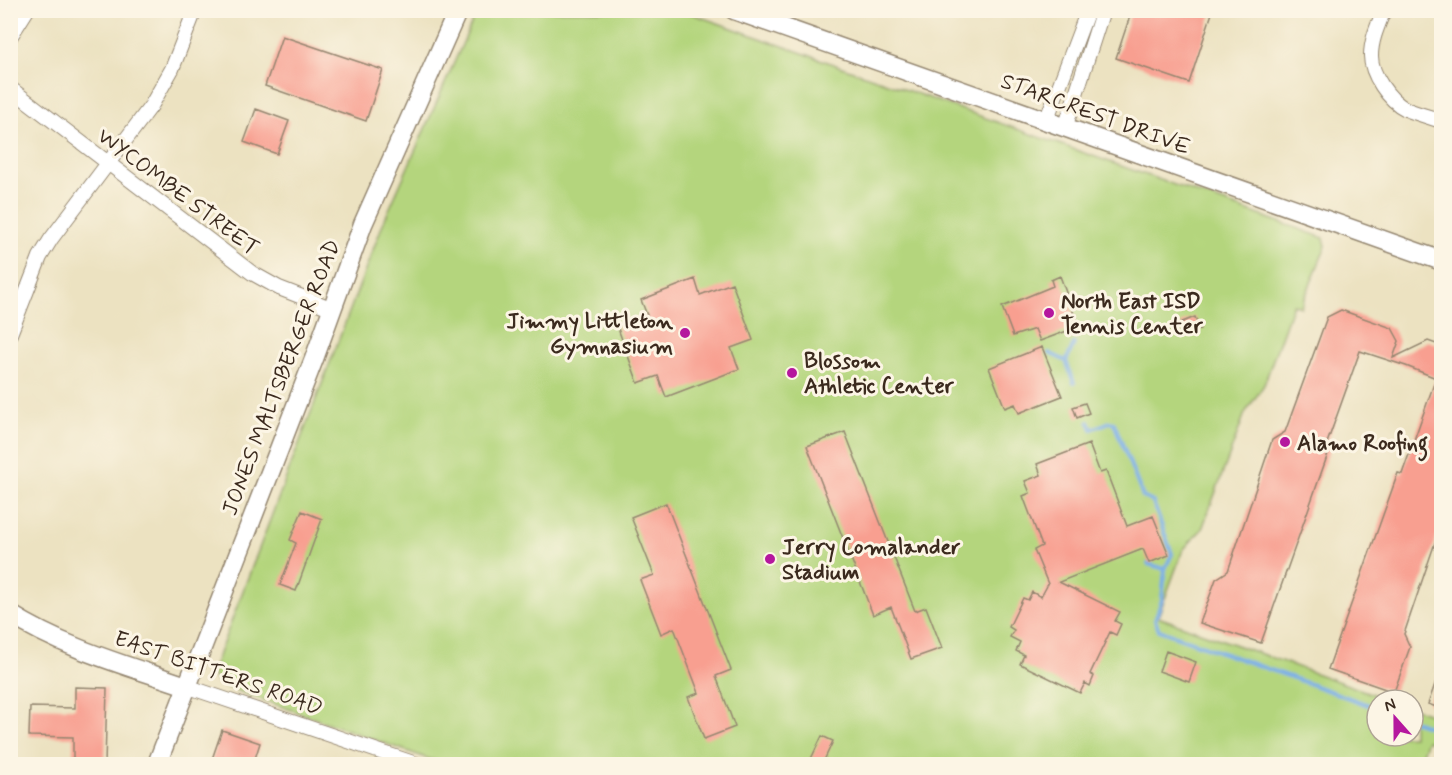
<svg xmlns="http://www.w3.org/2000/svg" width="1452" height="775" viewBox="0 0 1452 775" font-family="Mynerve,sans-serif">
  <rect width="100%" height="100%" fill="#fcf5e5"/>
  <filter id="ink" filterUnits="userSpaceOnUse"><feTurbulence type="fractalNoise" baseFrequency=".0167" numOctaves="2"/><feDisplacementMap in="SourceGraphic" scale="12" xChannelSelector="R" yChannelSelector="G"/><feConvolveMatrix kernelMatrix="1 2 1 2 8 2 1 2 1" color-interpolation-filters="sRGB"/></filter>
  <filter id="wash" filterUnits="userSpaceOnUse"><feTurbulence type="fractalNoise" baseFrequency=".008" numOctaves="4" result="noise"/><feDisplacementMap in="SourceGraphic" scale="24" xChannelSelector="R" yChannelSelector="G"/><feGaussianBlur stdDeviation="1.35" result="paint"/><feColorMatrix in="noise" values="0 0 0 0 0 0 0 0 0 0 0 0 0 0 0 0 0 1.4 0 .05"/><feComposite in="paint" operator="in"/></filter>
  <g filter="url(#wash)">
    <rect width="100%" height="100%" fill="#ece2c1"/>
    <path fill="#b4d57d" stroke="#78804e" stroke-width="1.5" d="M477 11H684L1324 238 1326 246 1301 307 1293 304 1264 385 1245 413 1202 529 1183 550 1158 617 1390 700H1377V736H1413V708L1441 718V745L1427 740 1418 764H443L218 684 212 672 384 221Z"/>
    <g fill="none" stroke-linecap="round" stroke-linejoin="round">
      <path stroke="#79aee7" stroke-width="4" d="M1049 353 1066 361 1074 383
        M1066 361 1074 344
        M1089 422 1092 429 1110 422 1114 423 1143 497 1153 502 1172 554 1165 569 1162 600 1155 620 1159 630 1377 708
        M1148 564 1165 569
        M1413 721 1442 731"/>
    </g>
    <g id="blocks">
      <path fill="#f89f90" d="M1132 10H1213L1189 83 1116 58Z
        M282 36 383 70 366 121 265 86Z
        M256 109 289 121 277 154 244 142Z
        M1060 276 1075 317 1072 319 1075 328 1040 341 1035 329 1013 336 1002 307 1053 286 1051 280Z
        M695 279 700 295 732 283 753 340 731 348 739 369 666 397 658 376 638 383 617 326 647 315 641 300Z
        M1341 310 1392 328 1399 341 1393 358 1428 341 1442 346V522L1404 634 1410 647 1394 692 1328 669 1398 473 1402 474 1436 378 1406 366 1360 351 1326 446 1330 448 1261 643 1200 623 1216 579 1228 571 1272 440 1285 432 1327 317Z
        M1195 317 1200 329 1185 335 1180 323Z
        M1042 347 1062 396 1019 413 1015 404 1005 408 989 368Z
        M1085 403 1089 413 1077 418 1073 407Z
        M845 432 915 611 926 607 942 648 911 659 891 607 873 615 807 446Z
        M1089 444 1100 473 1106 471 1127 526 1153 516 1169 555 1149 563 1143 549 1059 582 1120 612 1115 621 1121 624 1116 635 1110 632 1090 674 1094 676 1090 686 1085 683 1080 693 1020 664 1024 655 1016 651 1020 642 1010 637 1014 630 1009 627 1023 598 1028 600 1032 592 1041 597 1048 584 1034 550 1042 546 1023 496 1030 493 1025 481 1041 475 1037 464Z
        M666 503 731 670 716 676 735 727 704 739 688 697 699 693 674 628 661 634 640 580 654 575 631 517Z
        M302 511 322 519 296 591 280 585 296 543 290 540Z
        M1166 651 1196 662 1189 682 1159 671Z
        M1440 670 1442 671V709L1428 704Z
        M75 687 107 688 105 765H73V737L29 736 30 707 75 708Z
        M222 730 260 743 253 765H210Z
        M822 736 833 741 822 765H808Z"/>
    </g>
  </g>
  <g filter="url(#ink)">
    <use href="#blocks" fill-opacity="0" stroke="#948670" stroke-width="1.5"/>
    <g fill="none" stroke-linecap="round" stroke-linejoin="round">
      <g stroke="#948670" stroke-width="16">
        <path id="street" d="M1384 10C1378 25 1371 40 1371 56 1371 74 1389 101 1406 109 1417 114 1430 117 1442 121
          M10 37 27 10
          M10 88 252 273 279 288 333 309
          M1046 121 1088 10
          M1065 128 1103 10
          M10 334 40 257 51 239 151 106 172 69 195 10
          M189 687 416 764"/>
      </g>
      <g stroke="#948670" stroke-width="21">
        <path id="secondary" d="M734 10 1442 261
          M10 614C65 649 129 666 189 687
          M157 764 314 359 363 224 458 10"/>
      </g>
      <use href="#street" stroke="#fff" stroke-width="14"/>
      <use href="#secondary" stroke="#fff" stroke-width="18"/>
    </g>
  </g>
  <g fill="#b5179e" stroke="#fcf5e5" stroke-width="2">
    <circle cx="1049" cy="313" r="6"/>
    <circle cx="685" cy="333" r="6"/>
    <circle cx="792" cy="373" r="6"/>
    <circle cx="1285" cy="442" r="6"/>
    <circle cx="770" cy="559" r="6"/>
  </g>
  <g text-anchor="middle" stroke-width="6" stroke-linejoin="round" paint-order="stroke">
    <g font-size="22" fill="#3b2a1e" stroke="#fcf5e5">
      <text transform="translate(1096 113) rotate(20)" y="8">STARCREST DRIVE</text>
      <text transform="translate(179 191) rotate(37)" y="8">WYCOMBE STREET</text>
      <text transform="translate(280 377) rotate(-69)" y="8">JONES MALTSBERGER ROAD</text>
      <text transform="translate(219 672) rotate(19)" y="8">EAST BITTERS ROAD</text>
    </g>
    <g font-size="22" font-weight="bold" fill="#3b2a1e" stroke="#fcf5e5" text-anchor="start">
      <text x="1061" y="308">North East ISD<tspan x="1061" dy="25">Tennis Center</tspan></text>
      <text x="673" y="328" text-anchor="end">Jimmy Littleton<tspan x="673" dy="25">Gymnasium</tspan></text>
      <text x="804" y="368">Blossom<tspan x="804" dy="25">Athletic Center</tspan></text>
      <text x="1297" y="450">Alamo Roofing</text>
      <text x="782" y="554">Jerry Comalander<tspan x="782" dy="25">Stadium</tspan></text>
    </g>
  </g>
  <rect width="1452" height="775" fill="none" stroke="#fcf5e5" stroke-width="36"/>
  <g transform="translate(1395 718) rotate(339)"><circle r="28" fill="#fcf5e5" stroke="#afa495" stroke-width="1.5"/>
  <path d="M0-4.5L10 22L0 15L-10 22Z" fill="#b5179e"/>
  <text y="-9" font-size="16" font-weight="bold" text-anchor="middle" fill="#3b2a1e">N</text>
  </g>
</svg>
